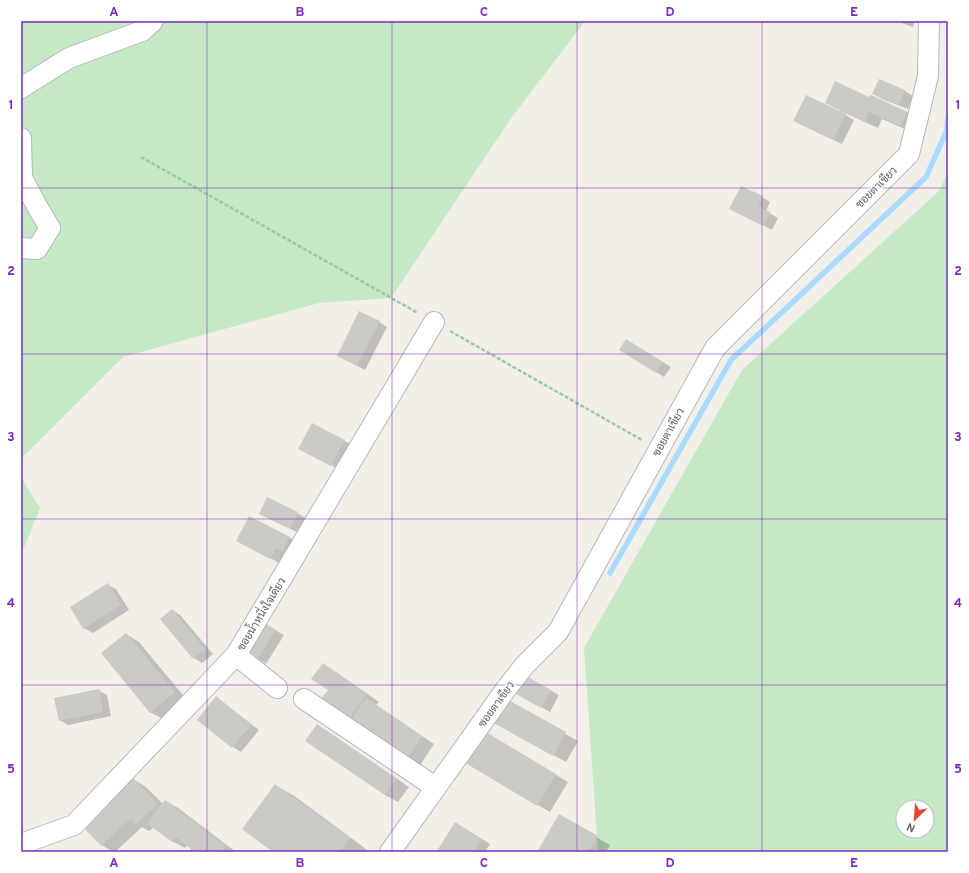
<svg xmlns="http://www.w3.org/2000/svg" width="969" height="873" font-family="Overpass,Sarabun,sans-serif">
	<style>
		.green { fill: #c5e8c5; fill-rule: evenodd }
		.shadow { fill: #0003 }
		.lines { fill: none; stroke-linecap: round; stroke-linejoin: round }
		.stream { stroke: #aadaff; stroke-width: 5.5 }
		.building { fill: #cccac5 }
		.minor-casing { stroke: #b5b8bc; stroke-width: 22 }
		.path { stroke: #9cc7a9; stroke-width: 2.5; stroke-dasharray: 4 2; stroke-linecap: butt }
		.minor { stroke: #fff; stroke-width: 20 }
		.grid { fill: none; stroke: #7b2cbf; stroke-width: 1; stroke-opacity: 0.55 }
		.labels { text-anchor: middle; stroke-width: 3; stroke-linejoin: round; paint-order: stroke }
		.street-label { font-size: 11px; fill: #5f6368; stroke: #fff }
		.neatline { fill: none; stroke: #7b2cbf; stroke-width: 1.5 }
		.grid-label { font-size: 13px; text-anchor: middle; font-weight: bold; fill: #7b2cbf }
	</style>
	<rect width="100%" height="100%" fill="#f1efe8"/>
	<path class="green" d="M21 21H585L512 117 391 298 319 303 123 357 21 459Z
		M948 171V852H598L584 648 742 370 939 191ZM903 807H927V831H903Z
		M21 477 40 508 24 548H21Z"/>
	<path class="shadow" d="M896 21H915L913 27Z
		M879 80 905 91 913 96 908 109 882 99 874 94Z
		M871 96 907 112 920 120 914 133 882 119 878 128 843 112 842 113 854 120 842 144 803 125 840 113 841 111 827 103 870 99Z
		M762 197 770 202 766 211 778 218 772 230 739 213Z
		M379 322 387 327 365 370 346 360Z
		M635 345 671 367 664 377 656 372Z
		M344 441 353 445 340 470 308 453Z
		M268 498 306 518 299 533 260 514Z
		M250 517 298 542 291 555 285 552 279 563 246 545Z
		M108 585 116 589 129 610 93 633 84 628Z
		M172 610 180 615 213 654 202 663 194 658Z
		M264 624 284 635 266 664 247 652Z
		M126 634 139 642 187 700 163 719 150 712Z
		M323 664 336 672 379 702 376 705 434 744 419 767 347 722 329 690Z
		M527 678 559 695 550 712 518 694Z
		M98 690 107 695 111 716 68 725 60 720Z
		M216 698 224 703 259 730 241 752 233 747 198 720Z
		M505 700 578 741 566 762 493 721Z
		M317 725 330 733 409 787 398 802 385 795 307 740Z
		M481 730 568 782 550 812 463 761Z
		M133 779 146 787 163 804 166 801 178 808 236 852H190L192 848 188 845 185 848 172 841 154 827 149 831 142 827 115 852H113L102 845 84 827Z
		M276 786 293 795 366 849 363 852H275Z
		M559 816 610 845 606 852H539Z
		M464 828 490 844 485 852H440Z"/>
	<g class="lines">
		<path class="stream" d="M610 573 731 360 926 177 947 130 948 117"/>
	</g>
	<path class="building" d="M879 79 905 90 899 105 872 94Z
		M835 81 869 97 871 95 907 112 901 126 869 112 865 122 825 103Z
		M806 95 846 114 833 140 793 121Z
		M741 186 763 196 758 206 770 212 763 226 729 209Z
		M359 311 380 321 357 366 337 356Z
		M626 339 663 362 656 373 619 350Z
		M312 423 345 440 331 466 298 449Z
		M267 497 298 512 290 529 259 514Z
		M249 516 290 537 282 551 276 548 270 559 236 541Z
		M108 583 121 605 83 629 70 607Z
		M172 609 205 649 193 659 160 619Z
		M264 623 276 630 257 660 246 653Z
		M126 633 175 692 150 713 101 653Z
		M323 663 366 694 346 723 318 703 328 690 311 679Z
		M526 676 551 690 541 708 516 694Z
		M99 689 103 712 59 721 54 698Z
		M216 696 251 725 232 748 197 720Z
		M366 698 422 736 406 761 349 723Z
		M505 698 566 732 553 756 492 722Z
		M317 724 396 779 385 795 305 741Z
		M481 729 556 774 537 806 462 761Z
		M133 778 158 804 136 824 130 819 101 846 83 827Z
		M275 784 350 838 340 852H273L242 829Z
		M165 800 226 846 221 852H189L191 849 176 837 172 842 147 823Z
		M559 814 598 836 589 852H537Z
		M455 822 482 839 473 852H438L437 851Z"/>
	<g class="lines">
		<defs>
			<path id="minor" d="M21 88 69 58 142 31 153 21
				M21 138 22 178 38 208 50 228 37 249 21 248
				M236 655 277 688
				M304 699 435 787
				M21 844 74 825 236 655 434 322
				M390 852 506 689 524 666 558 632 715 348 909 154 928 76 929 21"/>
		</defs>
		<use href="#minor" class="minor-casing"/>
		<path class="path" d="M141 157 418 313
			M450 331 642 440"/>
		<use href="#minor" class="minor"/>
	</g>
	<path class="grid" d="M207 21V852M392 21V852M577 21V852M762 21V852M21 188H948M21 354H948M21 519H948M21 685H948"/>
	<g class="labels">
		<g class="street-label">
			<text transform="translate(876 187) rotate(-45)" y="4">ซอยตาเขียว</text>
			<text transform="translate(668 432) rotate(-61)" y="4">ซอยตาเขียว</text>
			<text transform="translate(261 614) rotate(-59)" y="4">ซอยน้ำหนึ่งใจเดียว</text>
			<text transform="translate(496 704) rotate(-54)" y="4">ซอยตาเขียว</text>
		</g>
	</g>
	<rect width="969" height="873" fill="none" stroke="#ffffff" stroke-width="44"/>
	<g transform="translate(915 819) rotate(205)"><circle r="19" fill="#ffffff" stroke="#bfc1c3"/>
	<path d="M0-3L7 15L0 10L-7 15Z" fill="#ea4335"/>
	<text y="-6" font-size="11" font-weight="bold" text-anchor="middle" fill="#5f6368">N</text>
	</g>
	<rect x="22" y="22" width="925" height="829" class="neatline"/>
	<g class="grid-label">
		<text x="114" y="16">A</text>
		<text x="300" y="16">B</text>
		<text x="484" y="16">C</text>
		<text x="670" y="16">D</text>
		<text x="854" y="16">E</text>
		<text x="11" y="109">1</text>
		<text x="958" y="109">1</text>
		<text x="11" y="275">2</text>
		<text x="958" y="275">2</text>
		<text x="11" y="441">3</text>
		<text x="958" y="441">3</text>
		<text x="11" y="607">4</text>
		<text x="958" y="607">4</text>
		<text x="11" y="773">5</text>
		<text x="958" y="773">5</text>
		<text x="114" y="867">A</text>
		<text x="300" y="867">B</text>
		<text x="484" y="867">C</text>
		<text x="670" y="867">D</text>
		<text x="854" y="867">E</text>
	</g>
</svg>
